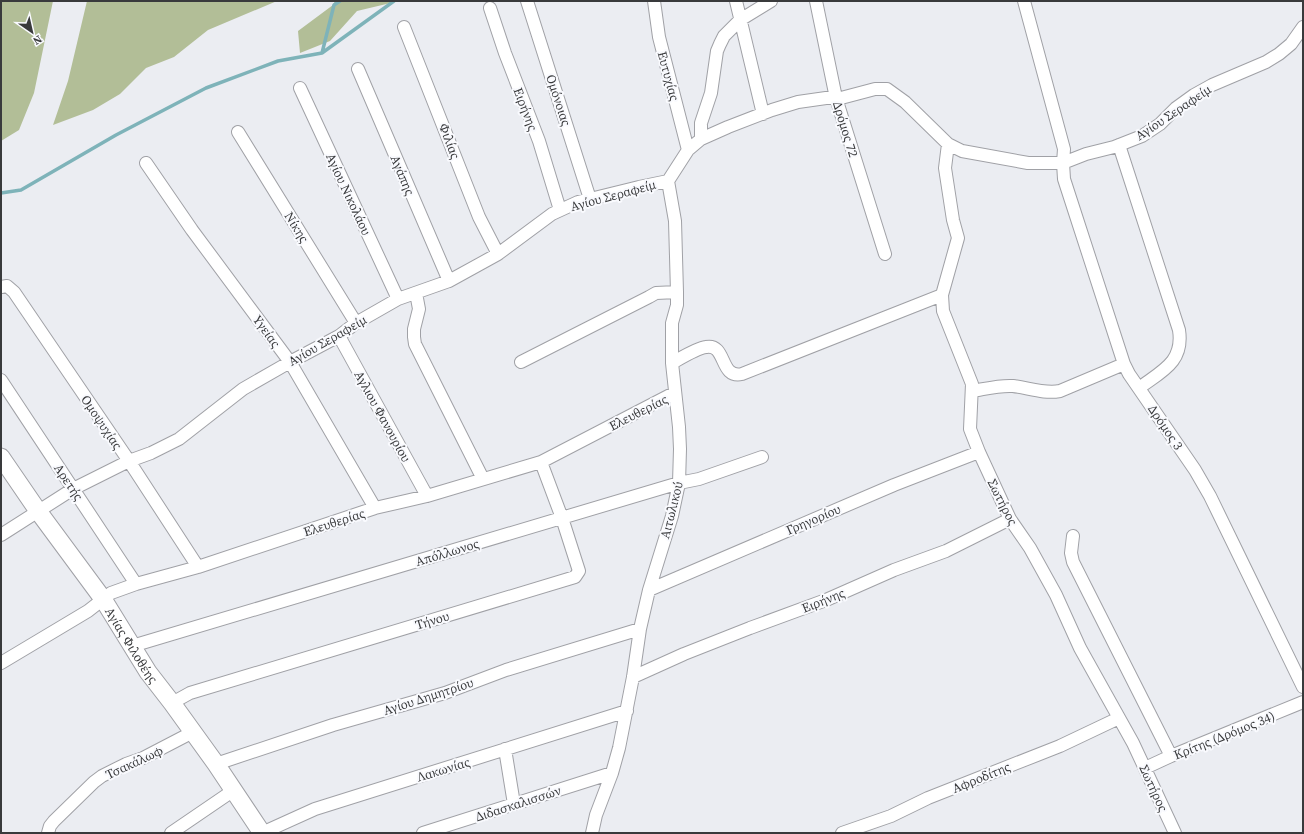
<svg xmlns="http://www.w3.org/2000/svg" width="1304" height="834" font-family="'Source Serif 4',serif">
	<style>
		.forest { fill: #b2be97 }
		.lines { fill: none; stroke-linecap: round; stroke-linejoin: round }
		.stream { stroke: #7eb3b9; stroke-width: 3.5 }
		.street-casing { stroke: #a0a1a6; stroke-width: 14 }
		.secondary-casing { stroke: #a0a1a6; stroke-width: 19 }
		.street { stroke: #fff; stroke-width: 12 }
		.secondary { stroke: #fff; stroke-width: 17 }
		.labels { text-anchor: middle; stroke-width: 4; stroke-linejoin: round; paint-order: stroke }
		.street-label { font-size: 13px; fill: #393a3c; stroke: #f9fafe }
	</style>
	<rect width="100%" height="100%" fill="#ebedf2"/>
	<path class="forest" d="M1 1H53L34 93 19 130 1 141Z
		M87 1H277L208 30 174 57 146 68 120 94 93 110 53 125 68 81Z
		M335 1H399L357 11 330 41 300 53 298 31 333 5Z"/>
	<g class="lines">
		<path class="stream" d="M322 53 334 5 340 1
			M1 193 21 190 116 135 206 88 278 61 322 53 394 1"/>
		<defs>
			<path id="street" d="M527 1 590 199
				M654 1 659 37 688 150
				M736 1 763 114
				M816 1 836 98 885 254
				M1024 1 1064 149 1063 163 1064 179 1124 364 1129 374 1195 470 1210 496 1303 687
				M490 8 505 53 539 141 560 210
				M404 27 479 217 498 254
				M358 69 449 281
				M300 88 398 299
				M238 132 356 323
				M701 139 728 127 772 110 798 102 826 98H841L875 89H887L905 102 948 144 962 151 1028 163H1063L1086 154 1114 147 1142 136 1160 124 1176 108 1194 95 1212 85 1266 62 1279 54 1291 44 1303 27
				M948 144 945 168 953 220 958 238 942 295 943 311 972 384 970 429 979 452 1010 519 1030 548 1056 595 1080 648 1133 743 1175 833
				M1119 145 1179 330C1184 362 1162 371 1139 388
				M146 163 192 230 290 362 375 508
				M668 181 688 150 701 139V123L711 93 717 51 720 44 724 36 740 20 771 1
				M1 287 7 286 14 292 129 461 198 567
				M416 293 419 309 414 329V337L415 344 483 479
				M339 336 427 496
				M521 362 649 297 656 293 677 292
				M672 363C681 358 697 348 706 347 727 343 719 379 742 374L942 295
				M1 380 136 584
				M972 391C985 389 999 385 1013 386 1029 388 1044 394 1060 391L1124 364
				M1 535 73 489 129 461 151 453 179 439 243 389 290 362 339 336 356 323 398 299 449 281 498 254 552 214 578 202 639 187 668 181
				M1073 536 1071 553 1073 562 1171 756
				M649 590 894 485 979 452
				M132 646 679 483 699 479 762 457
				M1 663 88 611 111 593 136 584 198 567 375 508 427 496 541 462 674 393
				M633 677 684 654 750 628 826 600 894 570 946 551 1010 519
				M172 703 190 693 575 577 579 571 562 518 541 462
				M505 749 514 804
				M216 764 333 725 445 693 506 670 640 629
				M1145 768 1171 756 1303 702
				M48 833 50 826 54 821 94 782 102 776 126 764 143 758 193 732
				M171 833 234 790
				M262 833 315 809 627 711
				M423 833 612 773
				M592 833 596 815 612 773 619 748 633 677 640 629 649 590 672 516 679 483 680 449 679 427 672 363V323L677 305V292L675 221 668 181
				M842 833 891 816 928 798 1060 746 1119 718"/>
			<g id="secondary">
				<path id="s1" d="M1 457 38 511 103 599 148 672 172 703 216 764 262 833"/>
			</g>
		</defs>
		<use href="#street" class="street-casing"/>
		<use href="#secondary" class="secondary-casing"/>
		<use href="#street" class="street"/>
		<use href="#secondary" class="secondary"/>
	</g>
	<g class="labels">
		<g class="street-label">
			<text transform="translate(669 76) rotate(75)" y="5">Ευτυχίας</text>
			<text transform="translate(559 100) rotate(72)" y="5">Ομόνοιας</text>
			<text transform="translate(526 109) rotate(69)" y="5">Ειρήνης</text>
			<text transform="translate(1173 112) rotate(-34)" y="5">Αγίου Σεραφείμ</text>
			<text transform="translate(846 129) rotate(73)" y="5">Δρόμος 72</text>
			<text transform="translate(450 141) rotate(69)" y="5">Φιλίας</text>
			<text transform="translate(403 175) rotate(67)" y="5">Αγάπης</text>
			<text transform="translate(349 194) rotate(65)" y="5">Αγίου Νικολάου</text>
			<text transform="translate(613 195) rotate(-15)" y="5">Αγίου Σεραφείμ</text>
			<text transform="translate(297 227) rotate(58)" y="5">Νίκης</text>
			<text transform="translate(267 331) rotate(54)" y="5">Υγείας</text>
			<text transform="translate(327 340) rotate(-30)" y="5">Αγίου Σεραφείμ</text>
			<text transform="translate(638 412) rotate(-27)" y="5">Ελευθερίας</text>
			<text transform="translate(383 416) rotate(61)" y="5">Αγλιου Φανουρίου</text>
			<text transform="translate(102 422) rotate(56)" y="5">Ομοψυχίας</text>
			<text transform="translate(1166 427) rotate(56)" y="5">Δρόμος 3</text>
			<text transform="translate(69 482) rotate(56)" y="5">Αρετής</text>
			<text transform="translate(1003 502) rotate(63)" y="5">Σωτήρος</text>
			<text transform="translate(671 510) rotate(-76)" y="5">Αιτωλικού</text>
			<text transform="translate(813 519) rotate(-23)" y="5">Γρηγορίου</text>
			<text transform="translate(334 522) rotate(-18)" y="5">Ελευθερίας</text>
			<text transform="translate(447 552) rotate(-17)" y="5">Απόλλωνος</text>
			<text transform="translate(823 600) rotate(-22)" y="5">Ειρήνης</text>
			<text transform="translate(432 620) rotate(-17)" y="5">Τήνου</text>
			<text dy="5" stroke="none"><textPath href="#s1" startOffset="229">Αγίας Φιλοθέης</textPath></text>
			<text transform="translate(428 696) rotate(-18)" y="5">Αγίου Δημητρίου</text>
			<text transform="translate(1224 735) rotate(-22)" y="5">Κρίτης (Δρόμος 34)</text>
			<text transform="translate(134 762) rotate(-25)" y="5">Τσακάλωφ</text>
			<text transform="translate(443 769) rotate(-17)" y="5">Λακωνίας</text>
			<text transform="translate(981 777) rotate(-22)" y="5">Αφροδίτης</text>
			<text transform="translate(1154 788) rotate(65)" y="5">Σωτήρος</text>
			<text transform="translate(518 803) rotate(-18)" y="5">Διδασκαλισσών</text>
		</g>
	</g>
	<rect width="1304" height="834" fill="none" stroke="#393a3c" stroke-width="4"/>
	<g transform="translate(32 32) rotate(146)" stroke="#f9fafe" stroke-width="3" paint-order="stroke">
	<path d="M0-3L7 15L0 10L-7 15Z" fill="#393a3c"/>
	<text y="-6" font-size="11" font-weight="bold" text-anchor="middle" fill="#393a3c">N</text>
	</g>
</svg>
